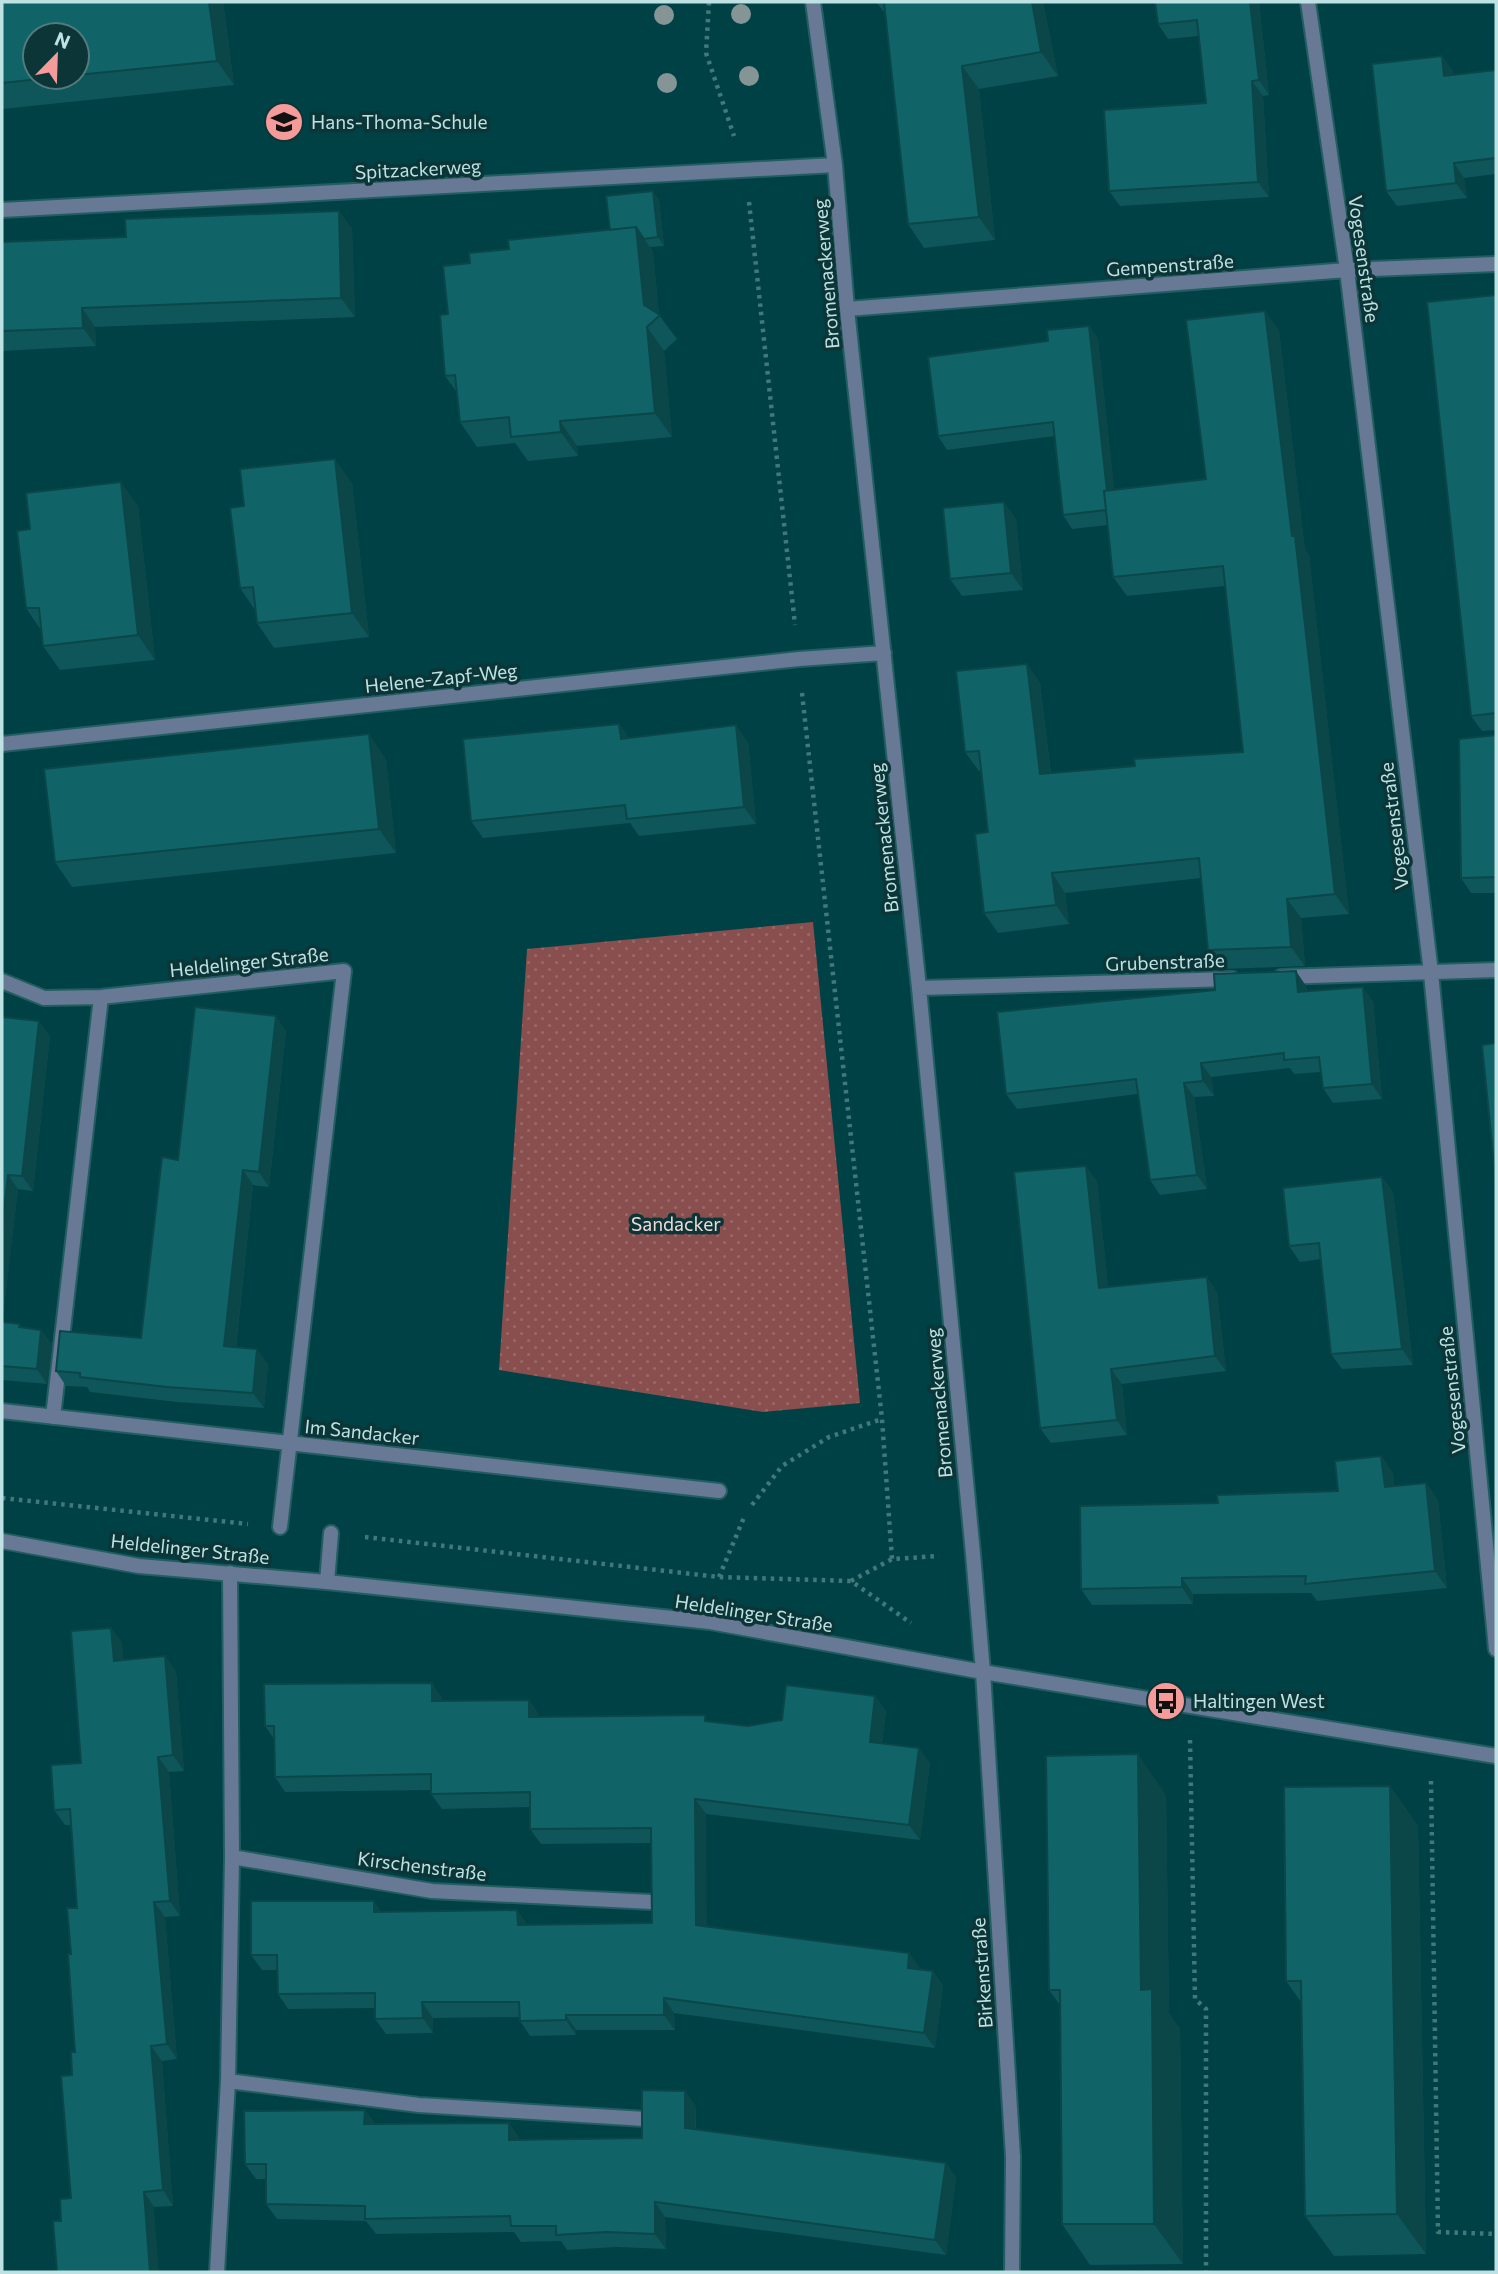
<svg xmlns="http://www.w3.org/2000/svg" width="1498" height="2274" font-family="Commissioner,sans-serif">
	<style>
		.park { fill: url(#park-dots) }
		.lines { fill: none; stroke-linecap: round; stroke-linejoin: round }
		.service-casing { stroke: #225e61; stroke-width: 18 }
		.minor-casing { stroke: #225e61; stroke-width: 18 }
		.tertiary-casing { stroke: #225e61; stroke-width: 18 }
		.path { stroke: #41787b; stroke-width: 4.5; stroke-dasharray: 3.5 5; stroke-linecap: butt }
		.service { stroke: #687996; stroke-width: 14 }
		.minor { stroke: #687996; stroke-width: 14 }
		.tertiary { stroke: #687996; stroke-width: 14 }
		.tree { fill: #859596 }
		.wall { fill: #0e5659; fill-rule: evenodd }
		.shaded-wall { fill: #0b4649 }
		.building { fill: #106468; stroke: #0b4649; stroke-width: 2 }
		.labels { text-anchor: middle; stroke-width: 7; stroke-linejoin: round; paint-order: stroke }
		.poi-label { font-size: 19px; fill: #bee1e3; stroke: #0c3537; text-anchor: start }
		.street-label { font-size: 19px; fill: #bee1e3; stroke: #0c3537 }
		.park-label { font-size: 19px; fill: #f2d9d8; stroke: #0c3537 }
	</style>
	<defs>
		<pattern id="park-dots" width="8" height="8" patternUnits="userSpaceOnUse" patternTransform="scale(1.75)"><rect width="8" height="8" fill="#894e4e"/><path d="M2 2h.1M6 6h.1" fill="none" stroke="#986767" stroke-width="1.8" stroke-linecap="round"/></pattern>
	</defs>
	<rect width="100%" height="100%" fill="#004145"/>
	<path class="park" d="M813 922 860 1403 763 1412 499 1370 527 949Z"/>
	<g class="lines">
		<defs>
			<path id="service" d="M327 1582 331 1533"/>
			<path id="minor" d="M813 2 835 165 847 309 919 988 973 1554 983 1672 1013 2157 1012 2272
				M1308 2 1347 270 1431 973 1496 1649
				M2 210 835 165
				M847 309 1347 270 1496 264
				M2 744 799 659 884 653
				M1281 977 1496 970
				M2 981 44 998 101 997 344 971 280 1527
				M919 988 1232 979
				M2 1411 719 1491
				M53 1417 101 997
				M232 1857 432 1891 652 1902
				M228 2081 419 2105 645 2119
				M217 2272 228 2081 232 1857 230 1573"/>
			<path id="tertiary" d="M2 1541 139 1566 327 1582 710 1622 983 1672 1496 1756"/>
		</defs>
		<use href="#service" class="service-casing"/>
		<use href="#minor" class="minor-casing"/>
		<use href="#tertiary" class="tertiary-casing"/>
		<path class="path" d="M709 2 706 53 734 136
			M749 202 795 625
			M802 693 882 1419 892 1559
			M2 1498 248 1524
			M752 1505 782 1466 829 1437 882 1419
			M365 1537 719 1577 851 1581 911 1623
			M719 1577 745 1515
			M851 1581 892 1559 939 1556
			M1190 1740 1195 1999 1206 2009V2272
			M1431 1781 1438 2232 1496 2234"/>
		<use href="#service" class="service"/>
		<use href="#minor" class="minor"/>
		<use href="#tertiary" class="tertiary"/>
	</g>
	<g class="tree">
		<circle cx="741" cy="14" r="10"/>
		<circle cx="664" cy="15" r="10"/>
		<circle cx="749" cy="76" r="10"/>
		<circle cx="667" cy="83" r="10"/>
	</g>
	<path class="wall" d="M2 2H223L234 85 2 109ZM77 35V77H35Z
		M876 2H1043L1058 76 979 89 995 240 924 248 908 224 885 12H884Z
		M1259 2 1269 95 1263 96 1269 197 1120 206 1109 191 1206 103 1199 36 1168 39 1158 24Z
		M1442 56 1452 70 1453 75 1496 70V174L1464 178 1467 198 1397 206 1386 191Z
		M659 200 664 246 650 247 653 252 659 315 677 339 664 351 672 437 577 446 578 456 528 461 515 443 477 447 460 422 456 391 445 376 448 314 470 263 610 230Z
		M339 211 352 229 355 317 95 327 96 346 2 351V242L126 237Z
		M1496 295V730L1482 731 1471 716Z
		M1089 326 1098 339 1114 490 1206 479 1279 330 1305 550 1309 555 1349 914 1301 918 1305 966 1222 969 1208 950 1201 878 1065 893 1069 924 998 933 984 913 988 832 981 771H979L965 752 1027 664 1040 683 1051 773 1135 766 1243 752 1225 586 1127 596 1113 577 1108 525 1072 529 1063 515 1055 436 947 450 938 436 1048 341Z
		M352 483 369 637 274 648 257 623 255 610 240 588 244 506Z
		M1004 502 1016 519 1023 590 962 596 950 579Z
		M138 506 155 660 60 670 43 646 41 630 26 608 30 529Z
		M619 724 629 738 748 742 756 824 639 836 630 823 483 838 471 821Z
		M1496 735V893H1471L1461 878Z
		M386 759 396 853 72 887 55 862Z
		M1306 986 1307 992 1373 1001 1382 1099 1333 1103 1323 1088 1321 1072 1294 1074 1290 1068 1211 1077 1214 1096 1194 1097 1207 1189 1160 1195 1150 1180 1138 1094 1017 1109 1006 1094Z
		M2 1017 50 1036 33 1191 18 1189 2 1322 20 1324 22 1328 41 1330 52 1344 47 1384 2 1380Z
		M286 1031 269 1187 253 1185 236 1347 268 1364 264 1408 177 1402 90 1392 87 1387 66 1386 56 1371 141 1338 178 1160Z
		M1382 1177 1393 1192 1413 1365 1342 1369 1331 1354 1321 1259 1300 1262 1289 1246Z
		M1097 1181 1108 1287 1207 1277 1217 1293 1226 1371 1122 1384 1127 1435 1051 1443 1040 1428Z
		M1381 1456 1393 1473 1394 1486 1426 1483 1438 1500 1447 1588 1317 1601 1311 1593 1193 1594V1604L1092 1605 1081 1589 1218 1503 1338 1491Z
		M111 1628 122 1643 123 1660 165 1656 176 1672 184 1771 169 1772 180 1916 165 1917 177 2059 162 2061 173 2206 154 2207 61 2221 71 2198 72 2075 75 2052 71 1954 77 1908 71 1825H65L54 1810 81 1763Z
		M875 1696 886 1711 882 1743 930 1763 920 1840 706 1814V1927L933 1971 943 1986 935 2048 674 2013 675 2030H576V2035L530 2036 520 2021 519 2017 433 2018V2033L386 2034 375 2019V2008L288 2009 278 1994 277 1970H262L251 1955 381 1912 528 1925 652 1923 651 1843 541 1844 530 1829V1807L442 1809 431 1794V1790L285 1792 275 1777 274 1739 265 1726 442 1698V1701L529 1700 539 1715V1717L709 1721 748 1726 782 1720Z
		M1390 1786 1418 1826 1426 2254 1334 2256 1305 2216 1301 2002 1286 1981Z
		M1166 1795 1169 2013 1180 2029 1183 2264 1090 2265 1062 2224 1060 2005 1049 1990Z
		M696 2106V2129L946 2163 956 2178 946 2255 665 2217 666 2249 616 2247 567 2250 561 2241 521 2242 514 2232 376 2234 366 2221 277 2219 266 2204V2179H256L245 2164 365 2110 375 2124 509 2123 519 2138 520 2140 642 2138Z"/>
	<path class="shaded-wall" d="M209 2H223L234 85 217 61Z
		M1032 2H1043L1058 76 1041 52Z
		M1250 2H1259L1269 95 1259 80Z
		M1442 56 1452 70 1455 91 1444 76Z
		M962 66 979 89 995 240 979 217Z
		M1252 81 1263 96 1269 197 1258 182Z
		M1454 163 1464 178 1467 198 1456 183Z
		M653 191 659 200 664 246 658 237Z
		M339 211 352 229 355 317 341 298Z
		M636 227 653 252 659 315 644 305Z
		M82 308 95 327 96 346 83 328Z
		M1265 311 1279 330 1305 550 1309 555 1349 914 1335 894Z
		M1089 326 1098 339 1118 523 1109 510Z
		M647 327 664 351 672 437 655 413Z
		M560 421 577 446 578 456 561 432Z
		M335 459 352 483 369 637 352 613Z
		M121 482 138 506 155 660 138 635Z
		M1004 502 1016 519 1023 590 1011 573Z
		M1027 664 1040 683 1053 794 1040 774Z
		M619 724 631 741 621 739Z
		M736 725 748 742 756 824 744 807Z
		M369 734 386 759 396 853 379 829Z
		M1052 873 1065 893 1069 924 1056 905Z
		M1287 899 1301 918 1305 966 1291 947Z
		M1296 971 1306 986 1308 1007 1298 992Z
		M1363 987 1373 1001 1382 1099 1372 1084Z
		M276 1016 286 1031 269 1187 259 1172Z
		M39 1021 50 1036 33 1191 22 1176Z
		M1201 1063 1211 1077 1214 1096 1203 1081Z
		M1184 1083 1194 1097 1207 1189 1197 1175Z
		M1086 1166 1097 1181 1110 1303 1099 1288Z
		M243 1170 253 1185 234 1361 224 1346Z
		M8 1175 18 1189 2 1326V1226Z
		M1382 1177 1393 1192 1413 1365 1402 1349Z
		M1207 1277 1217 1293 1226 1371 1215 1356Z
		M41 1330 52 1344 47 1384 37 1369Z
		M257 1349 268 1364 264 1408 253 1393Z
		M1111 1369 1122 1384 1127 1435 1117 1420Z
		M1381 1456 1393 1473 1396 1503 1385 1487Z
		M1426 1483 1438 1500 1447 1588 1435 1571Z
		M1182 1578 1193 1594V1604L1182 1587Z
		M111 1628 122 1643 125 1676 114 1661Z
		M165 1656 176 1672 184 1771 173 1755Z
		M432 1683 442 1698 443 1716 432 1701Z
		M875 1696 886 1711 880 1757 870 1742Z
		M529 1700 539 1715 540 1733 529 1717Z
		M919 1748 930 1763 920 1840 909 1825Z
		M1138 1754 1166 1795 1169 2013 1180 2029 1183 2264 1154 2224 1141 1990Z
		M158 1757 169 1772 180 1916 170 1901Z
		M1390 1786 1418 1826 1426 2254 1397 2214Z
		M695 1799 706 1814 707 1940 696 1925Z
		M374 1901 384 1916 374 1912Z
		M154 1902 165 1917 177 2059 167 2044Z
		M517 1910 528 1925H518Z
		M909 1953 920 1968 918 1983 908 1968Z
		M933 1971 943 1986 935 2048 924 2033Z
		M664 1998 674 2013 675 2030 664 2015Z
		M422 2002 433 2018V2033L423 2018Z
		M566 2015 576 2030V2035L566 2020Z
		M151 2046 162 2061 173 2206 163 2190Z
		M685 2091 696 2106 695 2143 685 2128Z
		M365 2110 375 2125 364 2124Z
		M509 2123 519 2138 520 2155 509 2140Z
		M946 2163 956 2178 946 2255 935 2240Z
		M144 2192 154 2207 159 2272H150Z
		M655 2202 665 2217 666 2249 655 2234Z"/>
	<path class="building" d="M2 2H209L217 61 77 75V35H35V77H59L2 83Z
		M884 2H1032L1041 52 962 66 979 217 908 224Z
		M1155 2H1250L1259 80 1252 81 1258 182 1109 191 1104 110 1206 103 1197 20 1158 24Z
		M1442 56 1444 76 1496 70V158L1454 163 1456 183 1386 191 1372 64Z
		M653 191 658 237 644 239 636 227 610 230 606 196Z
		M339 211 341 298 82 308 83 328 2 331V242L126 237 125 219Z
		M636 227 644 305 660 315 647 327 655 413 560 421 561 432 511 437 509 417 460 422 455 375 445 376 440 315 448 314 443 266 470 263 469 253 509 249 508 240Z
		M1496 295V713L1471 716 1427 302Z
		M1265 311 1292 536H1295L1335 894 1287 899 1291 947 1208 950 1199 858 1052 873 1056 905 984 913 975 834 988 832 979 751 965 752 956 671 1027 664 1040 774 1135 766 1134 759 1243 752 1223 566 1113 577 1104 491 1206 479 1186 320Z
		M1089 326 1107 491H1104L1106 510 1063 515 1053 422 938 436 928 357 1048 341 1047 330Z
		M335 459 352 613 257 623 253 587 240 588 230 508 244 506 240 469Z
		M121 482 138 635 43 646 39 608H26L17 531 30 529 26 493Z
		M1004 502 1011 573 950 579 943 508Z
		M619 724 621 739 736 725 744 807 627 819 625 805 471 821 463 739Z
		M369 734 379 829 55 862 44 769Z
		M1496 735V877L1461 878 1459 739Z
		M1296 971 1298 992 1363 987 1372 1084 1323 1088 1319 1057 1284 1060V1053L1201 1063 1203 1081 1184 1083 1197 1175 1150 1180 1136 1079 1006 1094 997 1012 1215 990 1214 974Z
		M195 1007 276 1016 259 1172 243 1170 224 1346 257 1349 253 1393 167 1387 80 1377V1373L56 1371 60 1331 141 1338 162 1157 178 1160Z
		M2 1017 39 1021 22 1176 8 1175 2 1226Z
		M1496 1043V1184L1482 1045Z
		M1086 1166 1099 1288 1207 1277 1215 1356 1111 1369 1117 1420 1040 1428 1014 1172Z
		M1382 1177 1402 1349 1331 1354 1319 1243 1289 1246 1283 1188Z
		M2 1322 20 1324 19 1327 41 1330 37 1369 2 1366Z
		M1381 1456 1385 1487 1426 1483 1435 1571 1305 1584 1306 1576 1182 1578V1587L1081 1589 1080 1506 1218 1503 1217 1495 1338 1491 1335 1461Z
		M111 1628 114 1661 165 1656 173 1755 158 1757 170 1901 154 1902 167 2044 151 2046 163 2190 144 2192 150 2272H57L53 2221H61L60 2199 71 2198 61 2076 72 2075 71 2052H75L68 1954H71L67 1908H77L70 1809 54 1810 51 1765 81 1763 71 1631Z
		M432 1683V1701L529 1700V1717L705 1715V1721L748 1726 782 1720 786 1685 875 1696 870 1742 919 1748 909 1825 695 1799 696 1925 909 1953 908 1968 933 1971 924 2033 664 1998V2015H566V2020L520 2021 519 2002H422L423 2018 375 2019V1993L278 1994 277 1955H251V1901H374V1912L517 1910 518 1925 652 1923 651 1828 530 1829V1792L431 1794V1774L275 1777 274 1726H265L264 1684Z
		M1138 1754 1141 1990 1152 1989 1154 2224H1062L1060 1990H1049L1046 1756Z
		M1390 1786 1397 2214 1305 2216 1301 1981H1286L1284 1787Z
		M642 2090 685 2091V2128L946 2163 935 2240 655 2202V2234L606 2232 556 2235V2226H511L510 2216 365 2219V2206L266 2204V2164H245L244 2111 365 2110 364 2124 509 2123V2140L642 2138Z"/>
	<defs>
		<symbol id="school-disc" viewBox="-11 -11 22 22"><circle r="9.5" fill="#f59b9a" stroke="#0c3537"/><path d="M0-5L7-2L0 1L-7-2ZM-4 1L0 2.5L4 1V4Q0 6-4 4Z" fill="#111"/></symbol>
		<symbol id="bus-disc" viewBox="-11 -11 22 22"><circle r="9.5" fill="#f59b9a" stroke="#0c3537"/><path d="M-5-6H5V4H4V6H2V4H-2V6H-4V4H-5ZM-3.5-4V0h7V-4ZM-3.5 1.2v1.5H-2V1.2ZM2 1.2v1.5H3.5V1.2Z" fill="#111"/></symbol>
	</defs>
	<g fill-rule="evenodd">
		<use href="#school-disc" x="262" y="100" width="44" height="44"/>
		<use href="#bus-disc" x="1144" y="1679" width="44" height="44"/>
	</g>
	<g class="labels">
		<g class="poi-label">
			<text x="311" y="129">Hans-Thoma-Schule</text>
			<text x="1193" y="1708">Haltingen West</text>
		</g>
		<g class="street-label">
			<text transform="translate(418 169) rotate(-3)" y="7">Spitzackerweg</text>
			<text transform="translate(1364 259) rotate(82)" y="7">Vogesenstraße</text>
			<text transform="translate(1170 265) rotate(-4)" y="7">Gempenstraße</text>
			<text transform="translate(826 274) rotate(-95)" y="7">Bromenackerweg</text>
			<text transform="translate(441 678) rotate(-6)" y="7">Helene-Zapf-Weg</text>
			<text transform="translate(1394 826) rotate(-97)" y="7">Vogesenstraße</text>
			<text transform="translate(884 838) rotate(-96)" y="7">Bromenackerweg</text>
			<text transform="translate(249 962) rotate(-6)" y="7">Heldelinger Straße</text>
			<text transform="translate(1165 962) rotate(-2)" y="7">Grubenstraße</text>
			<text transform="translate(1452 1390) rotate(-96)" y="7">Vogesenstraße</text>
			<text transform="translate(939 1403) rotate(-95)" y="7">Bromenackerweg</text>
			<text transform="translate(362 1432) rotate(6)" y="7">Im Sandacker</text>
			<text transform="translate(190 1549) rotate(6)" y="7">Heldelinger Straße</text>
			<text transform="translate(754 1613) rotate(9)" y="7">Heldelinger Straße</text>
			<text transform="translate(422 1866) rotate(7)" y="7">Kirschenstraße</text>
			<text transform="translate(982 1973) rotate(-94)" y="7">Birkenstraße</text>
		</g>
		<g class="park-label">
			<text x="676" y="1231">Sandacker</text>
		</g>
	</g>
	<rect width="1498" height="2274" fill="none" stroke="#bee1e3" stroke-width="7"/>
	<g transform="translate(56 56) rotate(23)"><circle r="33" fill="#0c3537" stroke="#537a7c" stroke-width="2"/>
	<path d="M0-5L12 26L0 18L-12 26Z" fill="#f59b9a"/>
	<text y="-10" font-size="19" font-weight="bold" text-anchor="middle" fill="#bee1e3">N</text>
	</g>
</svg>
